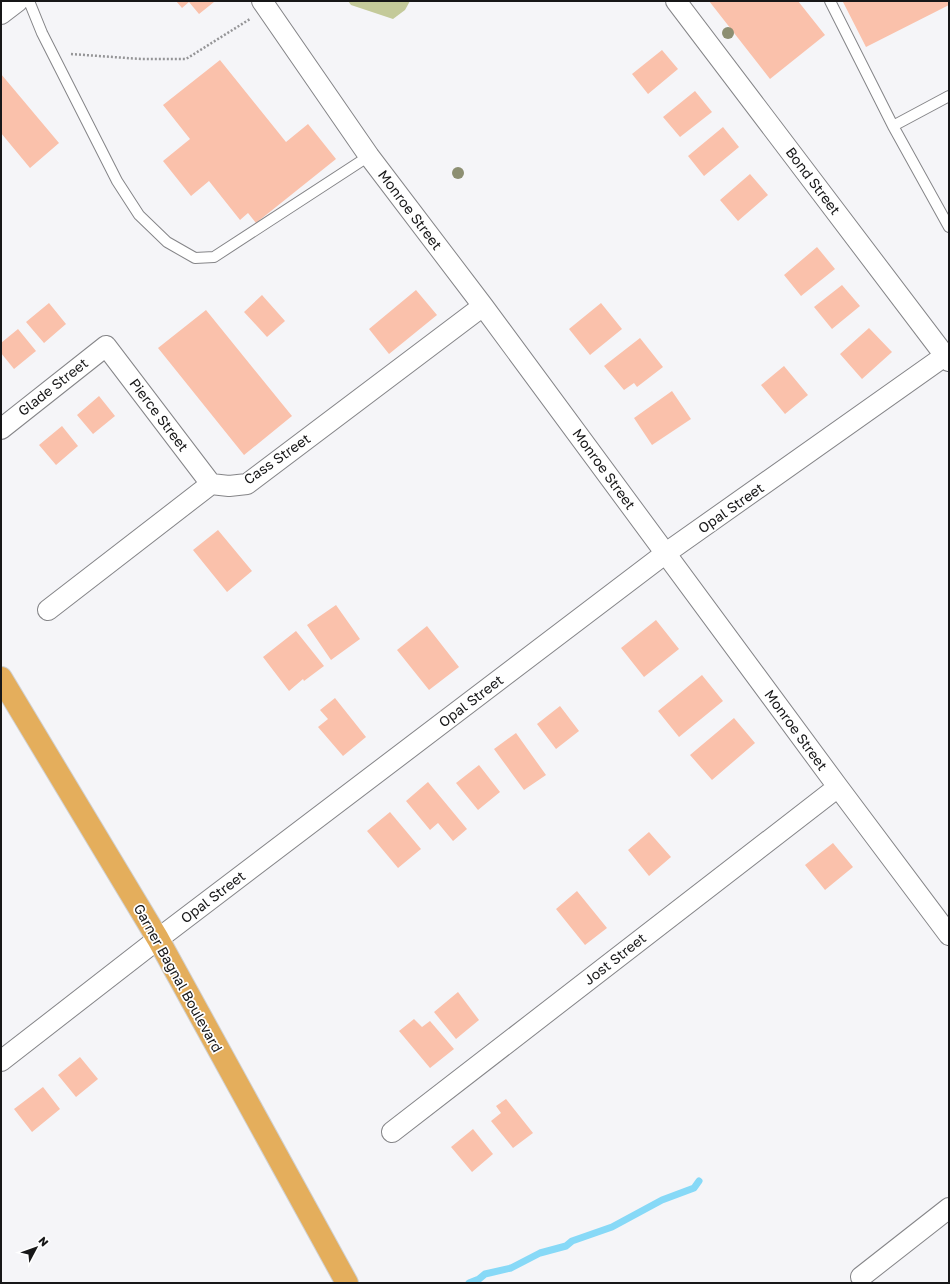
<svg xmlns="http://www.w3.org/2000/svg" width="950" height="1284" font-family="'Golos Text',sans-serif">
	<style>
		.green { fill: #c4ca9a }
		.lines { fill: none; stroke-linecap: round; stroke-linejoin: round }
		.stream { stroke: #87d9f7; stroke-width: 7 }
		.building { fill: #fac1ab }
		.service-casing { stroke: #858588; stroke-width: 12 }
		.minor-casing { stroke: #858588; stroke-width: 22 }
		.trunk-casing { stroke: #d1d1d1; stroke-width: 24 }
		.path { stroke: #959597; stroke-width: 2.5; stroke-dasharray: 2 2; stroke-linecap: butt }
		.service { stroke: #fff; stroke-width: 10 }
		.minor { stroke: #fff; stroke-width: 20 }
		.trunk { stroke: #e4ae5c; stroke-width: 22 }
		.tree { fill: #8d8f72 }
		.labels { text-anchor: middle; stroke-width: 3.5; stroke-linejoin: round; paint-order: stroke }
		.street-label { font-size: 14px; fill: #171718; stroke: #fff }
	</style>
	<rect width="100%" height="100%" fill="#f5f5f8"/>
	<path class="green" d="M348 1H410L405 10 393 19 351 5Z"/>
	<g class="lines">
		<path class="stream" d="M469 1283 479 1279 485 1274 511 1268 540 1253 566 1246 572 1241 612 1227 662 1200 694 1188 699 1181"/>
	</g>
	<path class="building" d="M176 1H213L214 2 199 14 189 2 182 8Z
		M709 1H798L825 35 770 79Z
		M846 1H949V5L866 47 843 2Z
		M662 50 678 69 648 94 632 74Z
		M220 60 286 142 308 124 336 159 256 223 248 213 240 220 209 181 191 196 163 161 190 139 163 105Z
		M1 74 59 143 30 168 1 133Z
		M695 91 712 112 680 137 663 117Z
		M723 127 739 147 704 176 688 156Z
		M750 174 768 195 738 221 720 200Z
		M817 247 835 269 801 296 784 275Z
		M842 285 860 306 832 329 814 307Z
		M416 290 437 315 389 354 369 329Z
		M262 295 285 321 267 337 244 312Z
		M49 303 66 324 44 343 26 322Z
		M601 303 622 329 590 355 569 329Z
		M206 310 292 416 244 455 158 348Z
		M869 328 892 352 862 379 840 354Z
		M18 329 36 351 14 369 1 353V343Z
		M640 338 663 367 637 387 634 383 624 390 604 366Z
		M784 366 808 395 785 414 761 385Z
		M672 391 691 419 652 445 634 418Z
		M99 396 115 416 93 434 77 415Z
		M62 426 78 446 56 465 39 445Z
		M218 530 252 571 227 592 193 550Z
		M336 605 360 639 331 660 307 625Z
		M656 620 679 649 644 677 621 648Z
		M427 626 459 667 429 690 397 650Z
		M296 631 324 666 304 681 303 679 289 691 263 657Z
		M702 675 723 701 679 737 658 711Z
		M335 698 366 737 343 756 318 727 328 719 320 710Z
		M560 706 579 731 556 749 537 724Z
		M734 718 755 743 712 780 690 755Z
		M516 733 546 775 524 790 494 749Z
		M479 765 500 792 478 810 456 783Z
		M428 782 467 829 453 841 438 823 430 830 406 801Z
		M390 812 421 849 398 868 367 831Z
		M649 832 671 857 649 876 628 850Z
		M833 843 853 867 825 890 805 865Z
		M577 891 607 928 585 945 556 909Z
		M458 992 479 1020 456 1039 434 1012Z
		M414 1019 422 1027 430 1021 454 1049 430 1068 399 1031Z
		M80 1057 98 1079 76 1097 58 1075Z
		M43 1087 60 1109 32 1132 14 1109Z
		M506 1099 533 1133 513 1148 491 1121 501 1113 496 1106Z
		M473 1129 493 1154 472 1172 451 1147Z"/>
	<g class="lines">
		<defs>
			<path id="service" d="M29 1 42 33 117 181 139 215 167 242 195 258 214 257 369 156
				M830 1 893 126 949 96
				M893 126 949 227"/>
			<path id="minor" d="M262 1 369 156 483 306 838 787 949 935
				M676 1 949 361
				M1 14 18 1
				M1 429 106 346 211 484
				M48 610 211 484 229 486 247 484 483 306
				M1 1061 158 939 666 553 949 353
				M392 1132 838 787
				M861 1277 949 1208"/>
			<path id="trunk" d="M1 678 158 939 347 1283"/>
		</defs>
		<use href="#service" class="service-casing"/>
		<use href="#minor" class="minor-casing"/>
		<use href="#trunk" class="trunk-casing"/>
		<path class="path" d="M71 54 141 59H186L250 19"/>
		<use href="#service" class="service"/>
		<use href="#minor" class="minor"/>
		<use href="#trunk" class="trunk"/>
	</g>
	<g class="tree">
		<circle cx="728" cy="33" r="6"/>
		<circle cx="458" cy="173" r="6"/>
	</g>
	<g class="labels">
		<g class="street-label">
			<text transform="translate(813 181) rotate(53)" y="5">Bond Street</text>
			<text transform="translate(410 210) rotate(53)" y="5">Monroe Street</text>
			<text transform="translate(53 387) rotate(-38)" y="5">Glade Street</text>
			<text transform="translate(159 415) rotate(53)" y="5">Pierce Street</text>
			<text transform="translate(277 459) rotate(-35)" y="5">Cass Street</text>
			<text transform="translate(604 469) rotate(54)" y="5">Monroe Street</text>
			<text transform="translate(731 508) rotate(-35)" y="5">Opal Street</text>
			<text transform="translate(471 701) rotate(-37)" y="5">Opal Street</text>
			<text transform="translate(796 730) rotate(54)" y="5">Monroe Street</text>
			<text transform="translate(213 897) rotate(-37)" y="5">Opal Street</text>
			<text transform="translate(615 959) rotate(-38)" y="5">Jost Street</text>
			<text transform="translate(178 978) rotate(61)" y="5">Garner Bagnal Boulevard</text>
		</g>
	</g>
	<rect width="950" height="1284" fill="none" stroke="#171718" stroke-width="4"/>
	<g transform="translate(36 1248) rotate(49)" stroke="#ffffff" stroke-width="3" paint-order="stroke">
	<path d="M0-3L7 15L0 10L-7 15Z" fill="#171718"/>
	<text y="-6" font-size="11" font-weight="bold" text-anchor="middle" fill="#171718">N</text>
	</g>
</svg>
